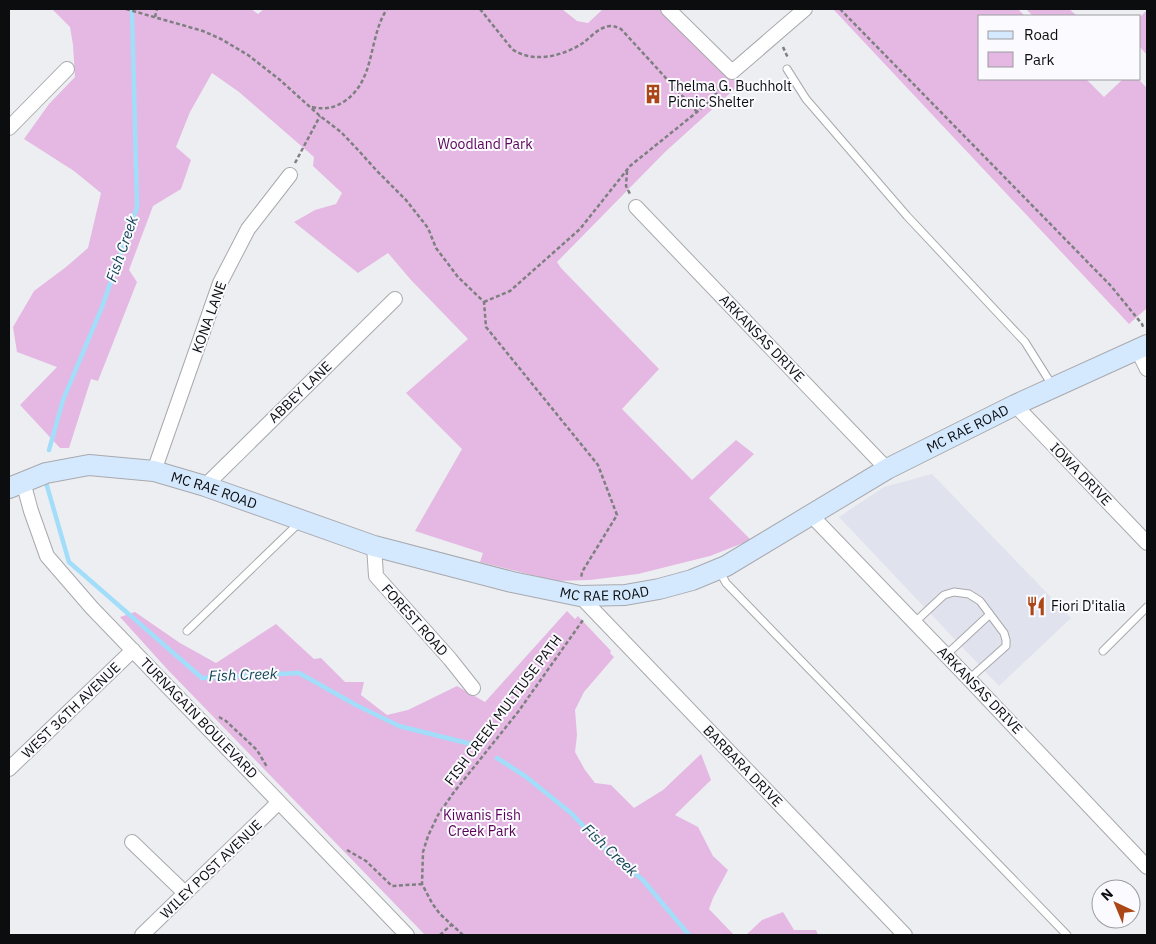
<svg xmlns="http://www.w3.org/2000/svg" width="1156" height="944" font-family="'IBM Plex Sans',sans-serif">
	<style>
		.built { fill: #e0e2ed }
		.green { fill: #e4b8e2 }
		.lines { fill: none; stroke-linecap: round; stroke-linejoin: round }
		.stream { stroke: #a2def9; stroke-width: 4.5 }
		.lane-casing { stroke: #a8a9ad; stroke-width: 9 }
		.street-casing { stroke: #a8a9ad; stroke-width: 16 }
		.secondary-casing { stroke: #a8a9ad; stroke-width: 22 }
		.path { stroke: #7e7f81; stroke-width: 2.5; stroke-dasharray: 4 2.5; stroke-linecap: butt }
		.lane { stroke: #fff; stroke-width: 7 }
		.street { stroke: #fff; stroke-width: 14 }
		.secondary { stroke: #d4e8fe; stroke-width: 20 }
		.labels { text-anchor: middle; stroke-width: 4; stroke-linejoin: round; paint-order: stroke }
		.poi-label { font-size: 14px; fill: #0c0d0e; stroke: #fbfbff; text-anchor: start }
		.park-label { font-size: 14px; fill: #5a035b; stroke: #fbfbff }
		.street-label { font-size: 14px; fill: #0c0d0e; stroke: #fbfbff }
		.water-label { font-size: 15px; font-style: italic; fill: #0d3f51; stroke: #fbfbff }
	</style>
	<rect width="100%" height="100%" fill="#edeef2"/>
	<path class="built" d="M932 474 1071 618 999 686 839 517 884 487Z"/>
	<path class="green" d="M52 9H251L258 14 264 9H562L577 21 588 23 603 9H661L739 85 665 152 557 262 561 268 659 369 622 409 692 480 736 440 754 454 709 498 751 540 710 556 638 574 590 580 556 581 480 562 483 553 415 531 462 449 406 393 468 339 411 280 388 253 358 273 294 222 315 210 336 204 342 193 313 166 314 157 239 92 212 73 190 112 176 147 191 160 181 189 153 206 129 270 137 282 98 381 91 379 69 448H60L20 405 57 367 17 352 13 327 34 291 66 267 88 248 101 193 74 171 24 139 49 104 75 77 73 45 70 27Z
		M833 9H1018L1025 16H980V79H1086L1104 97 1123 79H1138L1147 88V308L1129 324Z
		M1026 9H1069L1077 16H1033Z
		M1147 10V55L1140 47V17Z
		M567 611 575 619 578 616 611 651 610 653 614 657 584 692 575 710 577 735 575 752 585 770 595 783 611 785 634 808 663 790 701 754 711 780 675 815 698 827 713 856 728 870 713 898 709 909 734 935H425L167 669 120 617 135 612 180 643 216 663 276 624 314 659 321 658 345 682H364L361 695 387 715 408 710 457 686 485 702Z
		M783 912 794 930H816L818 935H746L762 920Z"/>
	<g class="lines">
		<path class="stream" d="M49 450 63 400 102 307 137 207 132 9
			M45 479 69 562 202 678 299 673 356 705 399 726 475 745 479 747
			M497 758 525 776 571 813 615 859 642 879 689 935"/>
		<defs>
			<path id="lane" d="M787 69 806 99 907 216 1025 342 1052 385
				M719 570 726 583 1067 935
				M915 622 944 595 954 592 969 594 980 601 1004 633 1006 640V646L969 679
				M187 631 300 522
				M1103 651 1147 607
				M946 655 989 615"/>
			<path id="street" d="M668 9 732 72 805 9
				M9 128 67 69
				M636 207 887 469
				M1137 349 1147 369
				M1015 405 1147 543
				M154 471 220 283 248 229 290 175
				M21 482 25 489 31 511 47 556 92 608 407 935
				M205 486 395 299
				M810 514 969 679 1147 867
				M374 546 376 576 450 659 473 688
				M580 596 905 935
				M9 769 133 650
				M132 842 185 893
				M142 935 279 802"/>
			<g id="secondary">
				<path id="s1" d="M9 488 46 473 89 465 154 471 205 486 374 546 512 582 580 596 625 595 659 589 692 580 726 566 887 469 1015 405 1147 345"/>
			</g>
		</defs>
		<use href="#lane" class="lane-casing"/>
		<use href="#street" class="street-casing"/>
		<use href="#secondary" class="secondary-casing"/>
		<path class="path" d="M126 9 203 31 221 39 248 55 280 80 320 116 341 132 359 151 377 171 406 200 428 228 436 248 458 277 484 302 486 327 598 465 617 515 582 572 581 579
			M480 9 512 49C533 64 563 56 583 43 591 37 599 27 610 26 614 26 617 27 621 29L697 112
			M840 9 1111 286 1142 324 1144 329
			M155 17 157 9
			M783 47 788 58
			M312 107C325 110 334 108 345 101 376 79 368 38 387 9
			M295 163 320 116
			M627 171 626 186 630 194
			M484 302 510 291 580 229 630 166 697 112 711 100 724 83
			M219 717 226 721 257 750 267 767
			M347 850 366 861 392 886 422 884
			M440 935 451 925
			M463 935 440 914 432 903 422 884 423 852 428 836 438 815 454 792 518 712 583 620"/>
		<use href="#lane" class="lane"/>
		<use href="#street" class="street"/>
		<use href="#secondary" class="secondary"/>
	</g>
	<defs>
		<symbol id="building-bare" viewBox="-9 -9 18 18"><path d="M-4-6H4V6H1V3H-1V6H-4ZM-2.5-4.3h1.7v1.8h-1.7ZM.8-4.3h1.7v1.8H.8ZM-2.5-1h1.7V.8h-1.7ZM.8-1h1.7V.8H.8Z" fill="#ab4717" stroke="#fbfbff" stroke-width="2.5" paint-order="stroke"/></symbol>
		<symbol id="restaurant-bare" viewBox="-9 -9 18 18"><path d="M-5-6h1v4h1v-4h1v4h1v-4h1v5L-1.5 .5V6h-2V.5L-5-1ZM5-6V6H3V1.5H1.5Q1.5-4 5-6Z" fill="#ab4717" stroke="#fbfbff" stroke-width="2.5" paint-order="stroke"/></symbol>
	</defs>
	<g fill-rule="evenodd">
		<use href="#building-bare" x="639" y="80" width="28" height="28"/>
		<use href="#restaurant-bare" x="1022" y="592" width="28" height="28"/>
	</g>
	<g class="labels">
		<g class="poi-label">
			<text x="668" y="91">Thelma G. Buchholt<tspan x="668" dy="16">Picnic Shelter</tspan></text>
			<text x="1051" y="611">Fiori D'italia</text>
		</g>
		<g class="park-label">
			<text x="485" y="149">Woodland Park</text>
			<text x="482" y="820">Kiwanis Fish<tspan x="482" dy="16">Creek Park</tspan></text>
		</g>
		<g class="street-label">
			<text transform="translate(209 317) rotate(-70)" y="5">KONA LANE</text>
			<text transform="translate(762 338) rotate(46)" y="5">ARKANSAS DRIVE</text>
			<text transform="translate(300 392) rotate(-44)" y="5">ABBEY LANE</text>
			<text dy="5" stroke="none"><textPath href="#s1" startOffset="1022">MC RAE ROAD</textPath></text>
			<text transform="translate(1081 474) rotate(46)" y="5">IOWA DRIVE</text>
			<text dy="5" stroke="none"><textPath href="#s1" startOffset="212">MC RAE ROAD</textPath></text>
			<text dy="5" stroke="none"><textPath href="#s1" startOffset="618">MC RAE ROAD</textPath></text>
			<text transform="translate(415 620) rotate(48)" y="5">FOREST ROAD</text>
			<text transform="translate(980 690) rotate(46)" y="5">ARKANSAS DRIVE</text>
			<text transform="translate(71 710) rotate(-44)" y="5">WEST 36TH AVENUE</text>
			<text transform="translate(503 710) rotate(-53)" y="5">FISH CREEK MULTIUSE PATH</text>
			<text transform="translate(199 718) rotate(46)" y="5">TURNAGAIN BOULEVARD</text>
			<text transform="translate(743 766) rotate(46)" y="5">BARBARA DRIVE</text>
			<text transform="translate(211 869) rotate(-44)" y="5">WILEY POST AVENUE</text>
		</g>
		<g class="water-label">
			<text transform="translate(122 249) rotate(-71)" y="5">Fish Creek</text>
			<text transform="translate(243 675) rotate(-2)" y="5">Fish Creek</text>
			<text transform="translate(610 850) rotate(43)" y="5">Fish Creek</text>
		</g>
	</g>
	<rect width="1156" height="944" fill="none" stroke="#0c0d0e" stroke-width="20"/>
	<rect x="978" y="15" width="162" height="65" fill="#fbfbff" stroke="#9b9c9f"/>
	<rect x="988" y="31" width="25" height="8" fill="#d4e8fe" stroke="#9b9c9f"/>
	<text x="1024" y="40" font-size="15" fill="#0c0d0e">Road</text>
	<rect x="988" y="52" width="25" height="15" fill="#e4b8e2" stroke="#9b9c9f"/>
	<text x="1024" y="65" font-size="15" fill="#0c0d0e">Park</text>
	<g transform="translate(1116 904) rotate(316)"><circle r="24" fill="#fbfbff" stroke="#9b9c9f"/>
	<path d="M0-4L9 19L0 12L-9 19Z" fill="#ab4717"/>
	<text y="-8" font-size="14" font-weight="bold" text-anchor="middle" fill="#0c0d0e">N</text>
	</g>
</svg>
